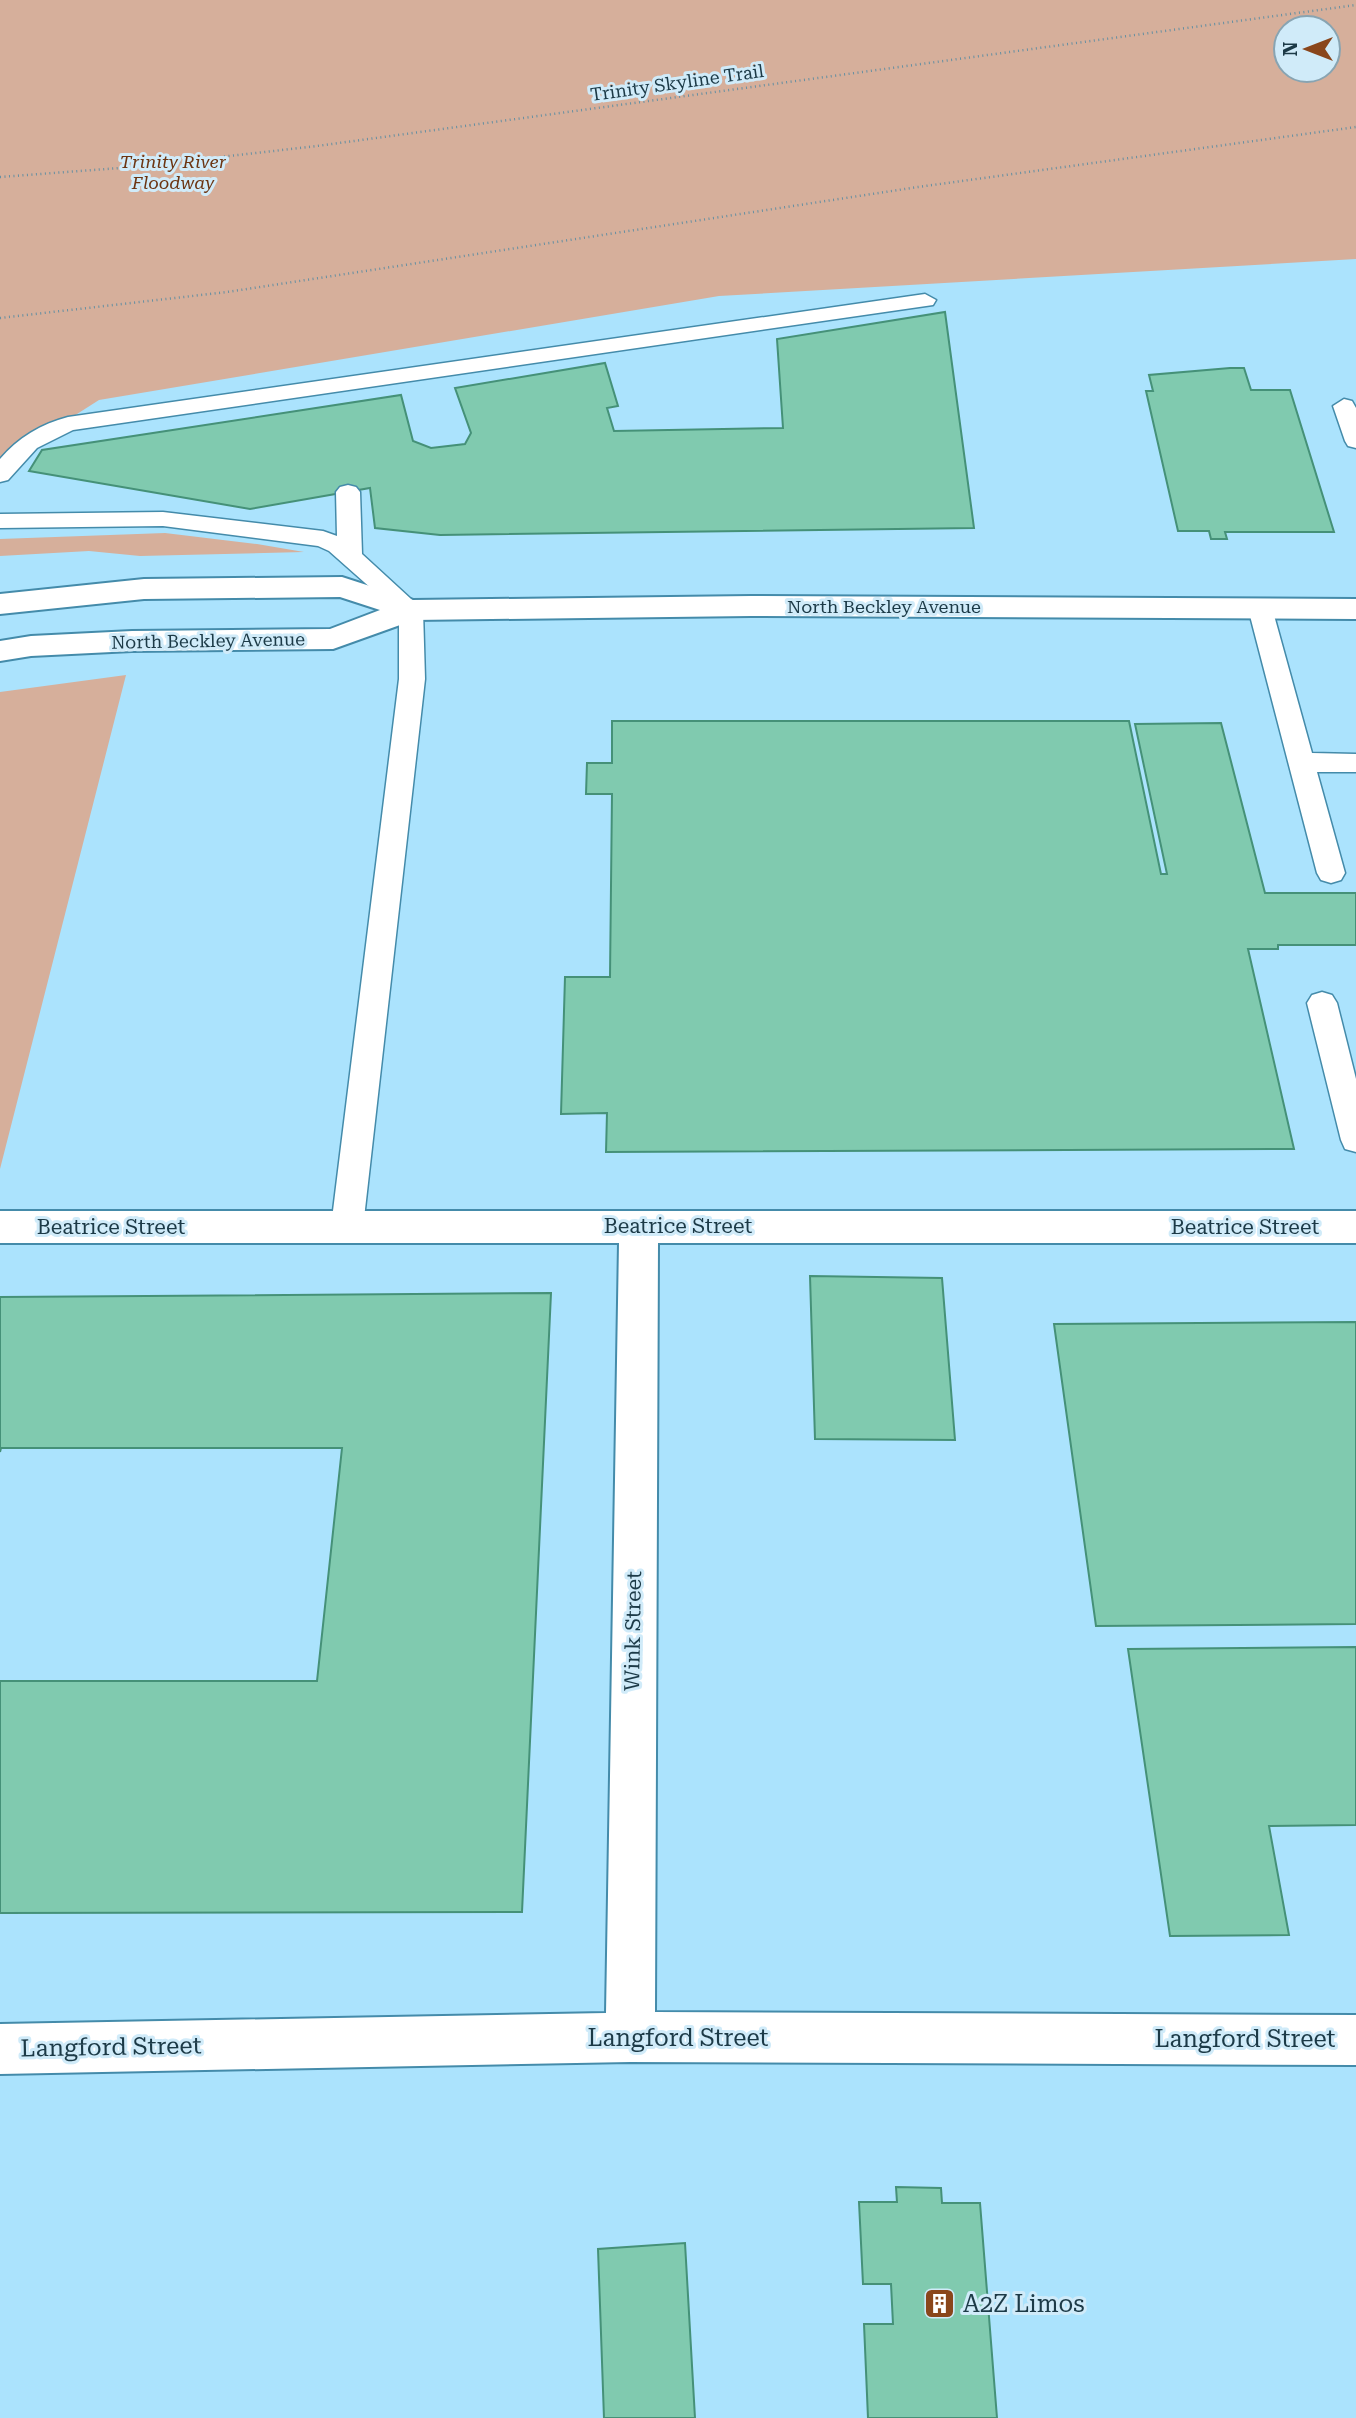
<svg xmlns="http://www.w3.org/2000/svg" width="1356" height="2418" font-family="'Roboto Serif',serif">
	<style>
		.green { fill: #d6af9b; fill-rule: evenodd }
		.building { fill: #80caaf; stroke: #459178; stroke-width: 2 }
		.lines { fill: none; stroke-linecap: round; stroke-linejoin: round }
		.lane-casing { stroke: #448baa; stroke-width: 3 }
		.street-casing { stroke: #448baa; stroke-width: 4 }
		.secondary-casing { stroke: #448baa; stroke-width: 4 }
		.path { stroke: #648fa2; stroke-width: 2.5; stroke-dasharray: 1 3.5; stroke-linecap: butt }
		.lane { fill: #fff; fill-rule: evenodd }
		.street { fill: #fff; fill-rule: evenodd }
		.secondary { fill: #fff; fill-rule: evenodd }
		.labels { text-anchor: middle; stroke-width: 6; stroke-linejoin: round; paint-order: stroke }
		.far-street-label { font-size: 18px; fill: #1c3a47; stroke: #d0ebf9 }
		.far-park-label { font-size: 18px; font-style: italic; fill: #6c3512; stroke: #d0ebf9 }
		.street-label { font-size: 21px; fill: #1c3a47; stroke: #d0ebf9 }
		.near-street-label { font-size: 24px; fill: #1c3a47; stroke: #d0ebf9 }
		.near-poi-label { font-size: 24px; fill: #1c3a47; stroke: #d0ebf9; text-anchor: start }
	</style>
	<rect width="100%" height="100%" fill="#abe3fd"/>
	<path class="green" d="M0 0H1356V259L719 296 99 400 0 463ZM1286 28H1328V70H1286Z
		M165 533 257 544 304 552 140 556 89 551 0 556V539Z
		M126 675 0 1169V692Z"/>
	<path class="building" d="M945 312 974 528 440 535 375 528 370 488 250 509 29 471 42 450 401 395 413 441 431 448 465 444 471 433 455 388 605 363 618 406 607 408 614 431 783 428 777 339Z
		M1230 368H1244L1251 390H1290L1334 532H1225L1227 539H1211L1209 531H1178L1146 391H1153L1149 375Z
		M612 721H1129L1161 874H1167L1135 724 1221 723 1265 893H1356V945H1278V949H1248L1294 1149 606 1152 607 1113 561 1114 565 977H610L612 794H586L587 763H612Z
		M810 1276 942 1278 955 1440 815 1439Z
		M551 1293 522 1912 0 1913V1681H317L342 1448H1L0 1452V1297Z
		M1356 1322V1624L1096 1626 1054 1324Z
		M1356 1647V1825L1269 1826 1289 1935 1170 1936 1128 1649Z
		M896 2187 941 2188 942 2203H980L997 2418H868L864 2324H893L891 2284H863L859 2202H897Z
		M685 2243 695 2418H604L598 2249Z"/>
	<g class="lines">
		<defs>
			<path id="lane" d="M925 294 936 300 933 305 73 430 37 448 8 480 0 482V459C18 438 41 424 68 417Z
				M1344 399 1352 401 1356 408V448L1348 446 1345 441 1333 406Z
				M348 485 356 487 360 492 362 554 423 610 425 679 363 1227 358 1236 347 1240 336 1236 331 1227 399 679V613L329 551 318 546 163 526 0 528V514L163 512 323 531 337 536 336 492 340 487Z
				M1260 600 1269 602 1272 608 1312 753 1356 754V772H1317L1345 873 1341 880 1331 883 1321 880 1317 873 1248 608 1251 602Z
				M1322 992 1332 995 1337 1003 1356 1079V1152L1345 1149 1341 1140 1307 1003 1312 995Z"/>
			<path id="street" d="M0 1211H1356V1243H658L655 2012 1356 2015V2065L630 2062 0 2074V2024L606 2013 619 1243H0Z"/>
			<path id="secondary" d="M342 577 413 600 751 596 1356 599V619L751 616 414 620 333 649 132 651 31 656 0 661V641L31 636 132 631 330 629 380 610 340 597 144 599 0 614V594L144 579Z"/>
		</defs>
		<use href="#lane" class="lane-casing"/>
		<use href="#street" class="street-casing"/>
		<use href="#secondary" class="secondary-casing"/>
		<path class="path" d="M0 177 133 167 317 146 1356 5
			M0 318 227 292 918 187 1356 127"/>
		<use href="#lane" class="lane"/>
		<use href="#street" class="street"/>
		<use href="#secondary" class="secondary"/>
	</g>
	<defs>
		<symbol id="building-square" viewBox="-11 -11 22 22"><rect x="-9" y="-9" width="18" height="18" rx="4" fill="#8a461b" stroke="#d0ebf9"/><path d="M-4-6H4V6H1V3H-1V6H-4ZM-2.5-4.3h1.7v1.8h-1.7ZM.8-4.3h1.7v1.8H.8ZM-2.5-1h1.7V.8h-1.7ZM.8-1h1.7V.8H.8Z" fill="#fff"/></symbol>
	</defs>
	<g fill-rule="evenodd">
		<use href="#building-square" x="922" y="2286" width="35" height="35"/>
	</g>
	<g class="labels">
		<g class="far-street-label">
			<text transform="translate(677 83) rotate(-8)" y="6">Trinity Skyline Trail</text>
			<text x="884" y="613">North Beckley Avenue</text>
			<text transform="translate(208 641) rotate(-1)" y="6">North Beckley Avenue</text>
		</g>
		<g class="far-park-label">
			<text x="173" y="168">Trinity River<tspan x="173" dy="21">Floodway</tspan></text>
		</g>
		<g class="street-label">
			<text x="678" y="1233">Beatrice Street</text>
			<text x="111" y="1234">Beatrice Street</text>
			<text x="1245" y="1234">Beatrice Street</text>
			<text transform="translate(633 1631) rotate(-89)" y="7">Wink Street</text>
		</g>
		<g class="near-street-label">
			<text x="678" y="2046">Langford Street</text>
			<text x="1245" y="2047">Langford Street</text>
			<text transform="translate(111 2047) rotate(-1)" y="8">Langford Street</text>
		</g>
		<g class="near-poi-label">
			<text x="963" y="2312">A2Z Limos</text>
		</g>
	</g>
	<g transform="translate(1307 49) rotate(270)"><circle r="33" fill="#d0ebf9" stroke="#88a4b2" stroke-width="2"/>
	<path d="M0-5L12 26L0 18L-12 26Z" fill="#8a461b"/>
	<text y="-10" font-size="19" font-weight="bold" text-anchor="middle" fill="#1c3a47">N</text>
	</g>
</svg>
